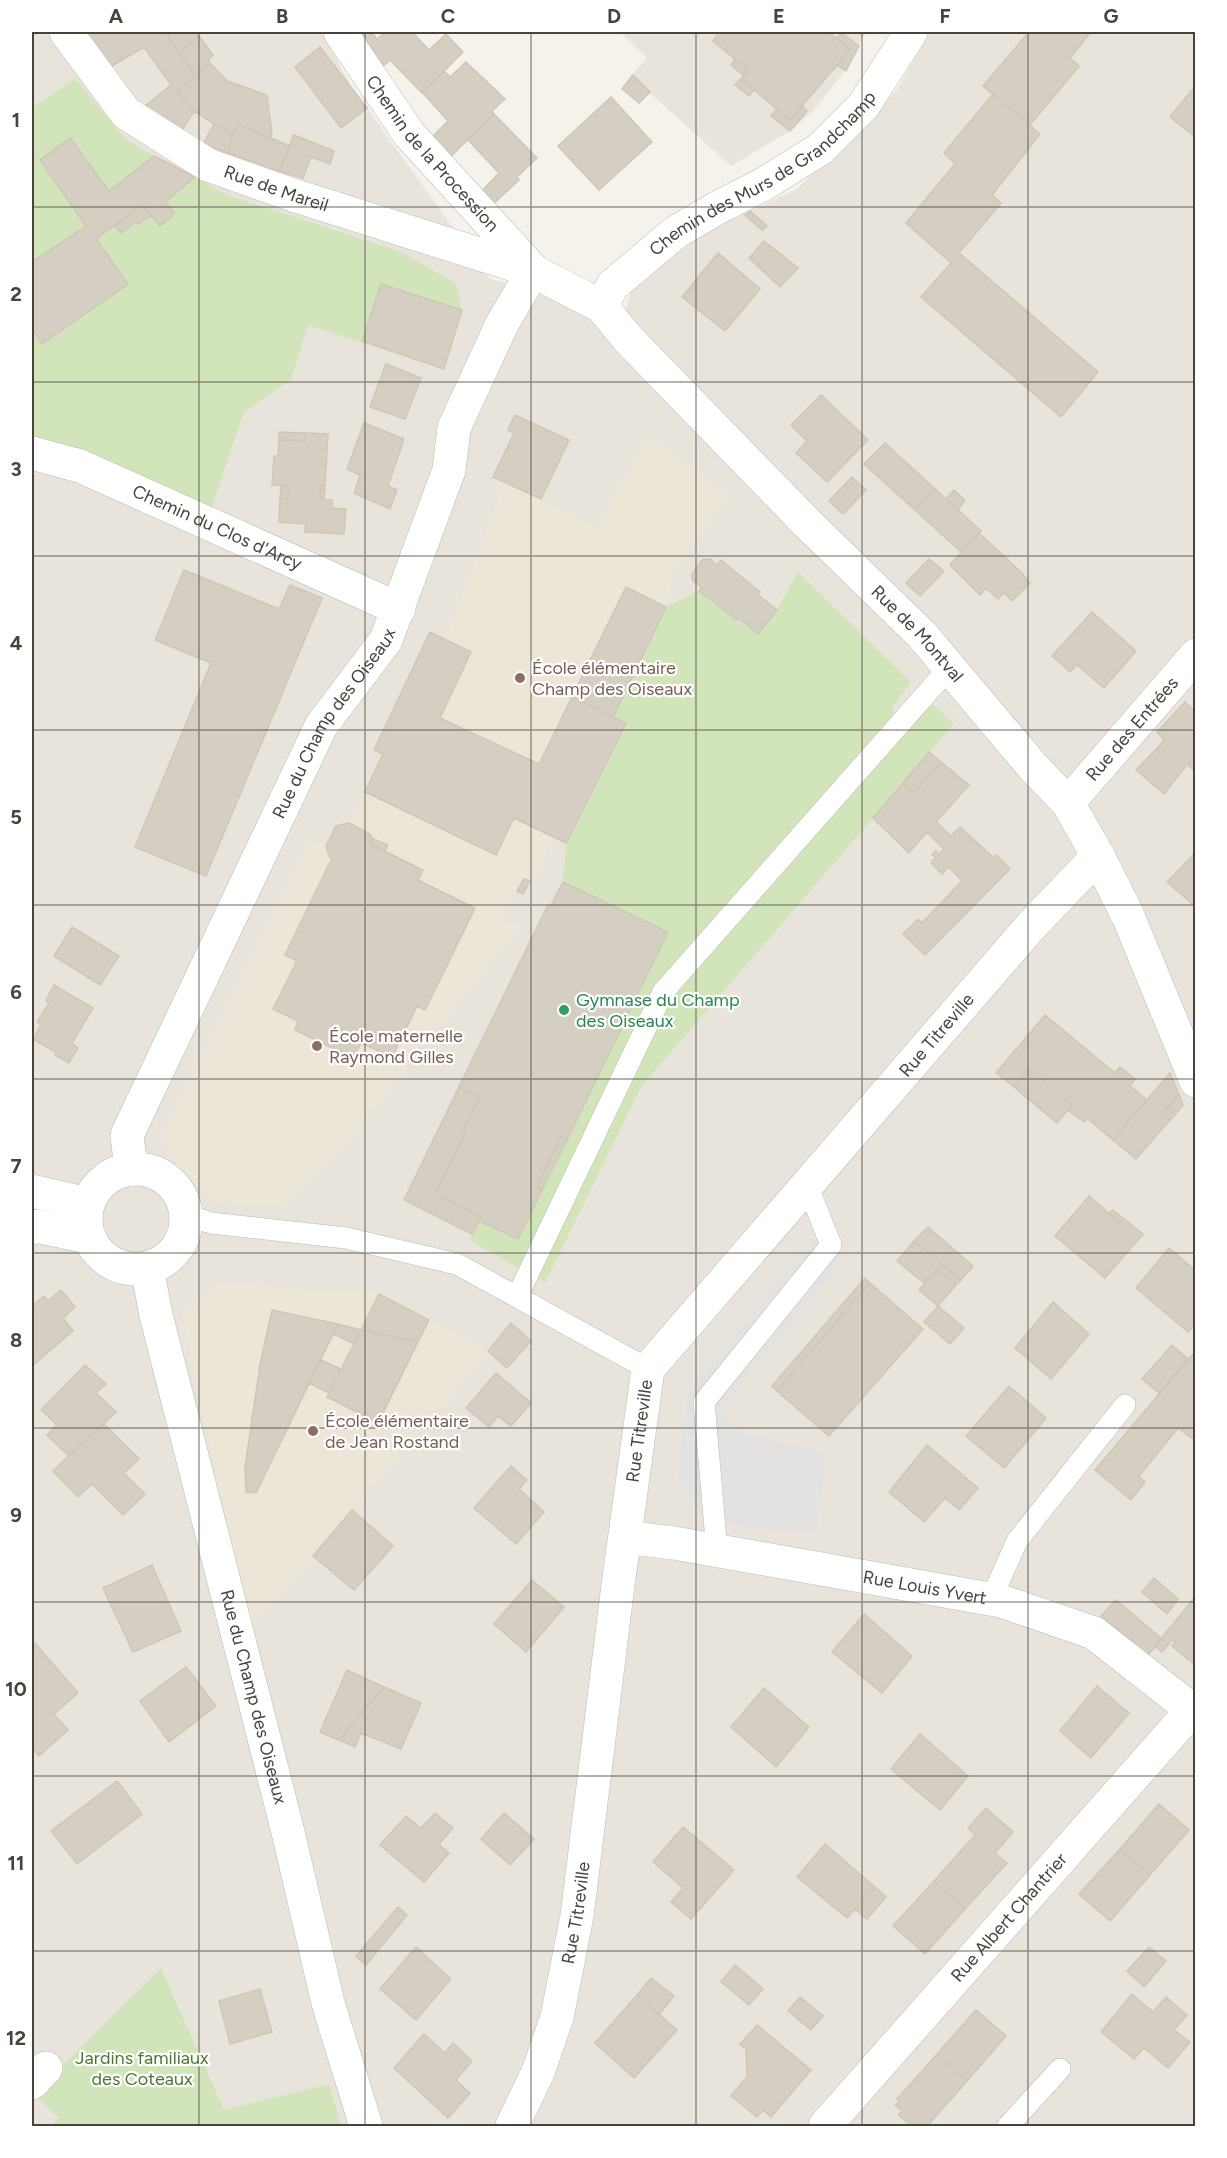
<svg xmlns="http://www.w3.org/2000/svg" width="1227" height="2158" font-family="Figtree,sans-serif">
	<style>
		.residential { fill: #e8e4db }
		.education { fill: #ece6d8 }
		.green { fill: #d2e5ba }
		.parking { fill: #e4e2e0 }
		.building { fill: #d5cec3; stroke: #d0c6b7; stroke-width: 1.5 }
		.lines { fill: none; stroke-linecap: round; stroke-linejoin: round }
		.service-casing { stroke: #c0bab0; stroke-width: 22 }
		.minor-casing { stroke: #c0bab0; stroke-width: 34 }
		.service { stroke: #fff; stroke-width: 21 }
		.minor { stroke: #fff; stroke-width: 33 }
		.grid { fill: none; stroke: #49433a; stroke-width: 1.5; stroke-opacity: 0.55 }
		.education-dot { fill: #8d6e63; stroke: #fff; stroke-width: 2 }
		.leisure-dot { fill: #2e9e5b; stroke: #fff; stroke-width: 2 }
		.labels { text-anchor: middle; stroke-width: 4.5; stroke-linejoin: round; paint-order: stroke }
		.street-label { font-size: 18px; fill: #49433a; stroke: #fff }
		.education-label { font-size: 18px; fill: #785e54; stroke: #fff; text-anchor: start }
		.leisure-label { font-size: 18px; fill: #27864d; stroke: #fff; text-anchor: start }
		.park-label { font-size: 18px; fill: #4d7632; stroke: #fff }
		.neatline { fill: none; stroke: #49433a; stroke-width: 2 }
		.grid-label { font-size: 20px; text-anchor: middle; font-weight: bold; fill: #49433a }
	</style>
	<rect width="100%" height="100%" fill="#f5f2ec"/>
	<path class="residential" d="M32 32H322L351 86 490 279 625 311 632 289 735 208 744 214 797 189 897 90 929 32H1195V2126H32Z
		M620 32H866L844 72 813 111 793 129 731 166 631 76 647 58Z"/>
	<path class="education" d="M648 435 728 496 673 572 666 607 613 716 626 723 566 843 553 837 526 896 512 890 497 918 520 926 349 1140 282 1205 213 1201 178 1170 161 1137 237 989 310 840 326 846 336 826 349 823 382 755 374 750 430 632 446 639 504 482 597 529Z
		M218 1283 379 1294 488 1351 313 1556 249 1626 182 1315Z"/>
	<path class="green" d="M75 78 125 139 154 156 230 196 401 252 456 283 462 310 444 369 308 325 291 379 244 412 211 509 32 440V108Z
		M798 572 911 682 891 710 909 723 927 699 954 724 641 1087 545 1283 471 1241 472 1234 404 1200 548 905 550 906 563 882 566 843 625 723 613 717 666 607 699 591 736 620 739 618 758 633 777 610Z
		M161 1968 224 2110 329 2084 341 2126H50L59 2118 34 2094Z"/>
	<path class="parking" d="M815 1236 848 1255 721 1407 733 1431 826 1452 817 1533 708 1524 678 1478 687 1394Z"/>
	<path class="building" d="M87 32H165L195 76 177 92 194 111 181 132 144 107 171 85 144 47 110 67 85 33Z
		M165 32H195L199 36 179 53Z
		M344 32H371L377 39 385 32H412L429 50 446 34 463 52 422 93 390 60 374 74Z
		M715 32H829L850 50 790 120 741 79 748 70 713 41 717 34Z
		M1029 32H1091L1070 58 1079 66 1030 125 983 86Z
		M842 33 859 46 846 71 837 65 850 50 837 38Z
		M199 36 213 55 208 61 210 63 195 76 179 53Z
		M320 47 367 108 341 128 295 67Z
		M735 59 748 70 744 76 731 65Z
		M466 62 505 99 492 111 494 114 448 159 432 137 448 121 422 92 444 71 450 77Z
		M210 63 227 81 267 95 272 134 270 139 239 125 233 134 214 124 194 111 177 92Z
		M633 75 650 92 639 103 622 89Z
		M741 79 754 90 749 96 735 85Z
		M1196 85V138L1170 117Z
		M993 94 1040 134 992 195 1001 203 959 253 1098 372 1061 417 921 297 951 263 906 223 955 164 944 153Z
		M611 97 652 142 599 190 558 146Z
		M802 106 807 111 790 131 771 116 777 109 790 120Z
		M494 114 537 158 517 177 519 180 491 206 480 193 499 173 468 140Z
		M214 124 233 134 228 153 203 144Z
		M239 125 290 146 279 171 228 153 233 134Z
		M294 135 334 151 330 164 311 157 303 178 279 171Z
		M70 138 109 191 154 156 195 177 165 202 175 213 160 226 142 205 96 239 128 284 42 344 32 328V262L86 226 40 160Z
		M142 205 151 215 138 224 135 222 121 233 115 226Z
		M750 211 767 226 762 230 745 215Z
		M764 241 798 268 780 287 749 258Z
		M718 253 760 289 725 331 682 297Z
		M381 284 462 310 444 369 362 341Z
		M386 364 421 378 405 419 370 407Z
		M821 395 868 440 827 482 796 453 807 441 791 425Z
		M515 415 569 440 541 499 493 477 514 433 508 430Z
		M364 423 404 439 388 486 397 490 390 509 354 493 360 475 347 469Z
		M279 432 305 433V441L279 440Z
		M305 433 328 434 325 486H321L320 499 332 500V508L346 509 344 534 305 532 306 524 279 522 280 499H288L289 486 272 485 274 456H278L279 440 305 441Z
		M885 443 934 488 915 510 864 464Z
		M852 477 866 490 843 514 829 501Z
		M281 486H289L288 499H280Z
		M321 486H325L324 499H320Z
		M934 488 981 531 961 552 915 510Z
		M954 490 965 500 958 510 946 499Z
		M979 533 1022 573 1030 583 1012 601 1004 593 998 599 986 588 980 595 950 565Z
		M703 559H710L717 565 721 560 760 592 758 595 777 610 758 634 739 618 737 620 699 591 702 588 692 580V574Z
		M929 559 944 571 920 596 906 583Z
		M184 570 279 609 290 585 322 598 206 876 135 847 211 663 155 640Z
		M626 587 666 607 613 717 572 697Z
		M1092 612 1136 651 1104 688 1077 665 1070 672 1052 656Z
		M430 632 471 652 440 718 539 764 572 697 626 723 566 843 514 818 496 855 365 792 383 754 374 750Z
		M1185 702 1196 712V753L1164 794 1136 770 1163 742 1164 740 1157 732Z
		M929 752 941 762 914 793 903 783Z
		M1196 757V768L1193 770 1188 765Z
		M941 762 969 785 936 822 951 836 960 827 994 858 996 855 1010 869 925 955 903 934 918 919 922 923 962 881 949 867 942 874 931 863 936 858 932 854 936 851 939 854 944 849 927 832 909 853 873 818 903 783 914 793Z
		M349 823 370 834 373 839 370 844 423 870 418 880 475 908 425 1010 417 1006 392 1057 361 1043 353 1058 295 1030 298 1021 273 1009 297 961 285 955 332 858 329 856 326 846 336 826Z
		M373 839 388 845 385 851 370 844Z
		M1196 852V907L1167 882Z
		M524 879 530 881 523 894 517 891Z
		M563 882 668 932 567 1140 561 1137 537 1187 542 1190 518 1239 479 1221 481 1217 435 1194 466 1132 463 1131 480 1097 459 1087 548 905 550 907Z
		M72 927 119 956 100 985 54 956Z
		M54 985 93 1008 72 1043 78 1048 69 1063 55 1055 57 1053 33 1039 41 1025 37 1022 49 1003 46 1000Z
		M1045 1015 1115 1073 1120 1067 1135 1079 1130 1086 1147 1100 1113 1140 1087 1118 1084 1122 1068 1110 1072 1105 1029 1069 1014 1087 996 1073Z
		M1029 1069 1072 1105 1057 1123 1014 1087Z
		M1170 1073 1179 1094 1162 1113 1170 1120 1136 1159 1113 1140Z
		M459 1087 480 1097 463 1131 466 1132 435 1194 481 1217 472 1234 404 1200Z
		M1179 1094 1183 1105 1174 1116 1170 1105Z
		M1170 1105 1174 1116 1170 1120 1162 1113Z
		M561 1137 567 1140 542 1190 537 1187Z
		M1089 1196 1120 1223 1124 1219 1143 1234 1105 1278 1055 1236Z
		M1113 1210 1124 1219 1120 1223 1109 1213Z
		M928 1227 973 1266 961 1280 914 1241Z
		M914 1241 961 1280 956 1285 937 1269 924 1283 897 1261Z
		M1169 1248 1196 1271V1323L1188 1332 1136 1288Z
		M937 1269 956 1285 938 1306 919 1290Z
		M865 1278 870 1283 777 1391 772 1386Z
		M870 1283 923 1329 829 1436 777 1391Z
		M61 1290 75 1307 63 1318 73 1331 32 1366V1306L44 1296 48 1301Z
		M379 1294 429 1320 418 1342 361 1330Z
		M1053 1302 1089 1334 1051 1379 1015 1348Z
		M938 1306 964 1328 950 1344 924 1322Z
		M272 1310 338 1324 256 1493 246 1492 245 1467 260 1365Z
		M511 1323 531 1341 507 1368 488 1351Z
		M338 1324 361 1330 354 1344 333 1334Z
		M361 1330 418 1342 378 1423 327 1397Z
		M1172 1345 1188 1359 1159 1393 1142 1379Z
		M1194 1353 1196 1354V1438H1191L1178 1428 1139 1476 1145 1482 1131 1500 1095 1470Z
		M321 1360 341 1369 329 1393 309 1383Z
		M85 1365 106 1384 96 1393 116 1412 69 1456 47 1435 57 1425 41 1410Z
		M496 1373 531 1403 511 1426 498 1416 489 1427 466 1408Z
		M1009 1386 1046 1418 1004 1468 966 1436Z
		M103 1423 139 1459 124 1473 145 1494 123 1515 92 1484 78 1497 53 1471Z
		M927 1445 978 1488 959 1510 945 1498 924 1522 889 1492Z
		M511 1466 527 1480 519 1489 544 1512 516 1544 474 1508Z
		M352 1510 393 1546 354 1590 313 1556Z
		M152 1565 181 1631 133 1652 103 1588Z
		M1154 1578 1178 1599 1167 1614 1142 1592Z
		M532 1580 564 1607 526 1652 494 1624Z
		M1196 1596V1666L1172 1646 1175 1642 1172 1640 1162 1652 1155 1646Z
		M1116 1600 1162 1639 1147 1656 1101 1616Z
		M864 1614 912 1656 882 1693 832 1652Z
		M33 1641 78 1693 54 1714 68 1730 39 1756 32 1748Z
		M186 1667 216 1706 169 1742 140 1701Z
		M347 1670 384 1687 339 1740 320 1732Z
		M1097 1686 1129 1713 1091 1758 1060 1731Z
		M384 1687 421 1703 401 1749 361 1733 355 1747 339 1740Z
		M764 1688 809 1727 776 1767 731 1727Z
		M920 1734 968 1776 940 1810 891 1769Z
		M117 1781 142 1814 77 1864 51 1831Z
		M1159 1804 1189 1830 1150 1875 1120 1849Z
		M986 1808 1013 1832 995 1853 1007 1863 965 1909 934 1881 975 1835 968 1828Z
		M435 1813 453 1828 439 1844 449 1853 424 1882 380 1845 406 1816 421 1828Z
		M504 1813 534 1839 510 1865 481 1839Z
		M683 1827 734 1870 691 1919 671 1902 683 1888 653 1862Z
		M825 1844 875 1887 847 1918 797 1877Z
		M1120 1849 1150 1875 1110 1921 1079 1894Z
		M934 1881 965 1909 925 1954 893 1926Z
		M875 1887 886 1897 867 1919 855 1909Z
		M398 1907 407 1915 366 1965 356 1956Z
		M416 1947 451 1979 416 2020 380 1989Z
		M1149 1947 1166 1961 1144 1987 1127 1971Z
		M735 1965 763 1989 749 2005 721 1982Z
		M651 1978 674 1996 659 2015 637 1995Z
		M260 1989 272 2032 230 2044 219 2001Z
		M1132 1994 1153 2012 1166 1997 1187 2015 1174 2030 1190 2042 1168 2068 1144 2048 1134 2059 1101 2032Z
		M637 1995 677 2030 634 2078 595 2043Z
		M800 1997 823 2016 811 2030 788 2011Z
		M976 2010 1006 2036 967 2081 937 2054Z
		M757 2025 811 2070 771 2117 763 2110 757 2117 731 2096 747 2077 746 2049 740 2044Z
		M424 2034 445 2053 453 2043 472 2061 456 2080 470 2093 448 2118 394 2068Z
		M937 2054 967 2081 928 2125 925 2123 921 2126H912L898 2115 902 2111 895 2105 899 2102 897 2099Z"/>
	<g class="lines">
		<defs>
			<path id="service" d="M186 1215 211 1223 346 1238 457 1264 648 1369
				M517 1297 663 992 950 667
				M717 1551 704 1402 831 1245 807 1185
				M991 1599 1017 1541 1125 1405
				M1008 2126 1060 2069"/>
			<g id="minor">
				<path id="s1" d="M66 32 126 113 208 165 293 195 533 271 601 306 629 340 807 523 922 635 1034 768 1068 803 1098 856 1128 916 1196 1081"/>
				<path id="s2" d="M340 32 409 134 532 269"/>
				<path id="s3" d="M601 306 613 285 676 232 717 208 764 184 820 149 864 105 911 32"/>
				<path id="s4" d="M32 453 80 466 399 609"/>
				<path id="s5" d="M1068 803 1196 655"/>
				<path id="s6" d="M131 1169 127 1135 321 726 386 640 449 470 454 428 502 324 533 271"/>
				<circle cx="136" cy="1219" r="50"/>
				<path d="M32 1191 88 1204"/>
				<path d="M32 1228 36 1226 89 1237"/>
				<path id="s7" d="M147 1268 156 1315 288 1832 328 2003 366 2126"/>
				<path id="s8" d="M625 1537 674 1543 1001 1601 1094 1633 1196 1713"/>
				<path d="M32 2083 46 2068"/>
				<path id="s9" d="M512 2126 538 2072 557 2017 577 1916 618 1585 648 1369 1031 926 1098 856"/>
				<path id="s10" d="M825 2126 1192 1710"/>
			</g>
		</defs>
		<use href="#service" class="service-casing"/>
		<use href="#minor" class="minor-casing"/>
		<use href="#service" class="service"/>
		<use href="#minor" class="minor"/>
	</g>
	<path class="grid" d="M199 32V2126M365 32V2126M531 32V2126M696 32V2126M862 32V2126M1028 32V2126M32 207H1196M32 382H1196M32 556H1196M32 730H1196M32 905H1196M32 1079H1196M32 1253H1196M32 1428H1196M32 1602H1196M32 1776H1196M32 1951H1196"/>
	<g class="education-dot">
		<circle cx="520" cy="678" r="6"/>
		<circle cx="317" cy="1046" r="6"/>
		<circle cx="313" cy="1431" r="6"/>
	</g>
	<circle class="leisure-dot" cx="564" cy="1010" r="6"/>
	<g class="labels">
		<g class="street-label">
			<text dy="6" stroke="none"><textPath href="#s2" startOffset="153">Chemin de la Procession</textPath></text>
			<text dy="6" stroke="none"><textPath href="#s3" startOffset="212">Chemin des Murs de Grandchamp</textPath></text>
			<text dy="6" stroke="none"><textPath href="#s1" startOffset="270">Rue de Mareil</textPath></text>
			<text dy="6" stroke="none"><textPath href="#s4" startOffset="200">Chemin du Clos d'Arcy</textPath></text>
			<text dy="6" stroke="none"><textPath href="#s1" startOffset="1072">Rue de Montval</textPath></text>
			<text dy="6" stroke="none"><textPath href="#s6" startOffset="496">Rue du Champ des Oiseaux</textPath></text>
			<text dy="6" stroke="none"><textPath href="#s5" startOffset="98">Rue des Entrées</textPath></text>
			<text dy="6" stroke="none"><textPath href="#s9" startOffset="1214">Rue Titreville</textPath></text>
			<text dy="6" stroke="none"><textPath href="#s9" startOffset="710">Rue Titreville</textPath></text>
			<text dy="6" stroke="none"><textPath href="#s8" startOffset="304">Rue Louis Yvert</textPath></text>
			<text dy="6" stroke="none"><textPath href="#s7" startOffset="442">Rue du Champ des Oiseaux</textPath></text>
			<text dy="6" stroke="none"><textPath href="#s9" startOffset="224">Rue Titreville</textPath></text>
			<text dy="6" stroke="none"><textPath href="#s10" startOffset="278">Rue Albert Chantrier</textPath></text>
		</g>
		<g class="education-label">
			<text x="532" y="674">École élémentaire<tspan x="532" dy="21">Champ des Oiseaux</tspan></text>
			<text x="329" y="1042">École maternelle<tspan x="329" dy="21">Raymond Gilles</tspan></text>
			<text x="325" y="1427">École élémentaire<tspan x="325" dy="21">de Jean Rostand</tspan></text>
		</g>
		<g class="leisure-label">
			<text x="576" y="1006">Gymnase du Champ<tspan x="576" dy="21">des Oiseaux</tspan></text>
		</g>
		<g class="park-label">
			<text x="142" y="2064">Jardins familiaux<tspan x="142" dy="21">des Coteaux</tspan></text>
		</g>
	</g>
	<rect width="1227" height="2158" fill="none" stroke="#ffffff" stroke-width="66"/>
	<rect x="33" y="33" width="1161" height="2092" class="neatline"/>
	<g class="grid-label">
		<text x="116" y="23">A</text>
		<text x="282" y="23">B</text>
		<text x="448" y="23">C</text>
		<text x="614" y="23">D</text>
		<text x="779" y="23">E</text>
		<text x="945" y="23">F</text>
		<text x="1111" y="23">G</text>
		<text x="16" y="127">1</text>
		<text x="16" y="301">2</text>
		<text x="16" y="476">3</text>
		<text x="16" y="650">4</text>
		<text x="16" y="824">5</text>
		<text x="16" y="999">6</text>
		<text x="16" y="1173">7</text>
		<text x="16" y="1347">8</text>
		<text x="16" y="1522">9</text>
		<text x="16" y="1696">10</text>
		<text x="16" y="1870">11</text>
		<text x="16" y="2045">12</text>
	</g>
</svg>
